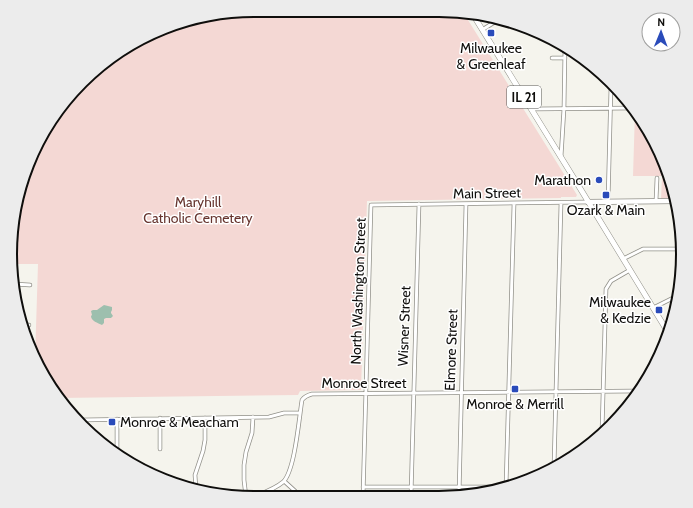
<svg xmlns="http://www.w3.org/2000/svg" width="693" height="508" font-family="Cabin,sans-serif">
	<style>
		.green { fill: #f4d8d4 }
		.water { fill: #9dbfae }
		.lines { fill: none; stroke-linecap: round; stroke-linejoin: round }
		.street-casing { stroke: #919089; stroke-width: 4.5 }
		.secondary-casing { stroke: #919089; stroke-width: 6 }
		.primary-casing { stroke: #919089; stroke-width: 6 }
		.street { stroke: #fff; stroke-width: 3 }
		.secondary { stroke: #fff; stroke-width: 4.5 }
		.primary { stroke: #fff; stroke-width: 5 }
		.poi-dot { fill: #2a4bba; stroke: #fff; stroke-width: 1.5 }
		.labels { text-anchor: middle; stroke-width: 3; stroke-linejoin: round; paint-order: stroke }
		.shield { fill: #fff; stroke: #575655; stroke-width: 1 }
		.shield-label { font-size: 13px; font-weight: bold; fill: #0f0e0c }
		.poi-label { font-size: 14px; fill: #0f0e0c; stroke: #fff }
		.street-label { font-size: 14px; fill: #0f0e0c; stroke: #fff }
		.park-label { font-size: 14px; fill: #67352f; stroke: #fff }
		.rim { fill: none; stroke: #0f0e0c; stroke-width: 2 }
	</style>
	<rect width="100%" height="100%" fill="#f5f4ed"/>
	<path class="green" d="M254 10 455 11 463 12 577 195 576 197H561V198L367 201 361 390 300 391 298 395 58 398 35 359 38 264H11L15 206 35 146 81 82 132 43 191 18Z
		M635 111 675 191V199H661L662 176H633Z"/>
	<path class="water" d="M104 305 112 307V310L111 312V313L113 316 111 318H106L104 319V323L102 325C98 323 91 321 91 316L92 315 91 311 93 310H97Z"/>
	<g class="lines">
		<defs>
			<path id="street" d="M482 30 501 18
				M552 58H565
				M531 109 634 108
				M561 157 564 108 565 47
				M656 201 657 178
				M608 202 611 86
				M623 259 643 249H678
				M14 284 30 285
				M653 308 677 296
				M23 325H29
				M160 418V449
				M80 420 269 417 284 413H300
				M602 431 606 289 611 281 630 270
				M117 450V419
				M554 467 561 203
				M284 481 295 491
				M363 487H505
				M506 487 514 204
				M196 489 195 475 203 451 205 440V418
				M411 496 419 204
				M459 496 466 204
				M246 497 244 480V465L246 452 252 433 253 417
				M253 497C263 493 275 489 283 482 295 471 299 418 302 400 305 396 308 395 312 394L637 391
				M363 497 371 205 588 202"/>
			<path id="secondary" d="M588 202 675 201"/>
			<path id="primary" d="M472 13 575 180 666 329"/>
		</defs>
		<use href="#street" class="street-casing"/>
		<use href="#secondary" class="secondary-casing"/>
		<use href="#primary" class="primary-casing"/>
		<use href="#street" class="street"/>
		<use href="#secondary" class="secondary"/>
		<use href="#primary" class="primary"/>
	</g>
	<g class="poi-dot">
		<rect x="487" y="29" width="8" height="8" rx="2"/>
		<circle cx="599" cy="180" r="4"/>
		<rect x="602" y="191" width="8" height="8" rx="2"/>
		<rect x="655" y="306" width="8" height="8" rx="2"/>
		<rect x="511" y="385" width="8" height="8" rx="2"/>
		<rect x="108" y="418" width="8" height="8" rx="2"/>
	</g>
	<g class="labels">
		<rect class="shield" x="507" y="86" width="34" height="22" rx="3"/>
		<g class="shield-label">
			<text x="524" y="102">IL 21</text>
		</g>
		<g class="poi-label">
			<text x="491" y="53">Milwaukee<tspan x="491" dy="16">&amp; Greenleaf</tspan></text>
			<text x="591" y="185" text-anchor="end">Marathon</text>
			<text x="606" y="215">Ozark &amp; Main</text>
			<text x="651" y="307" text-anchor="end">Milwaukee<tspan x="651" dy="16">&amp; Kedzie</tspan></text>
			<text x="515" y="409">Monroe &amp; Merrill</text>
			<text x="120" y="427" text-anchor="start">Monroe &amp; Meacham</text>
		</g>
		<g class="street-label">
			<text transform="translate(487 193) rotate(-1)" y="5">Main Street</text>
			<text transform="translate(358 291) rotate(-88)" y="5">North Washington Street</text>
			<text transform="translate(404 326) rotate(-88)" y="5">Wisner Street</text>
			<text transform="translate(451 350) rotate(-88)" y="5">Elmore Street</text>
			<text x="364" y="388">Monroe Street</text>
		</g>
		<g class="park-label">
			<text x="198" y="207">Maryhill<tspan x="198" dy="16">Catholic Cemetery</tspan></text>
		</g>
	</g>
	<path d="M0 0H693V508H0ZM254 17H439A237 237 0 0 1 676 254V254A237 237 0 0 1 439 491H254A237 237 0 0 1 17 254V254A237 237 0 0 1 254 17Z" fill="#ececec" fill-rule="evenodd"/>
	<path class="rim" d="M254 17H439A237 237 0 0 1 676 254V254A237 237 0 0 1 439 491H254A237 237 0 0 1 17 254V254A237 237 0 0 1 254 17Z"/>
	<g transform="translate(661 32) rotate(1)"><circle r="19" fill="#ffffff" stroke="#9f9f9e"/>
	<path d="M0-3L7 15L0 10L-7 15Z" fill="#2a4bba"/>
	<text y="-6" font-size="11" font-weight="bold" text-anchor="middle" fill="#0f0e0c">N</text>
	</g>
</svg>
